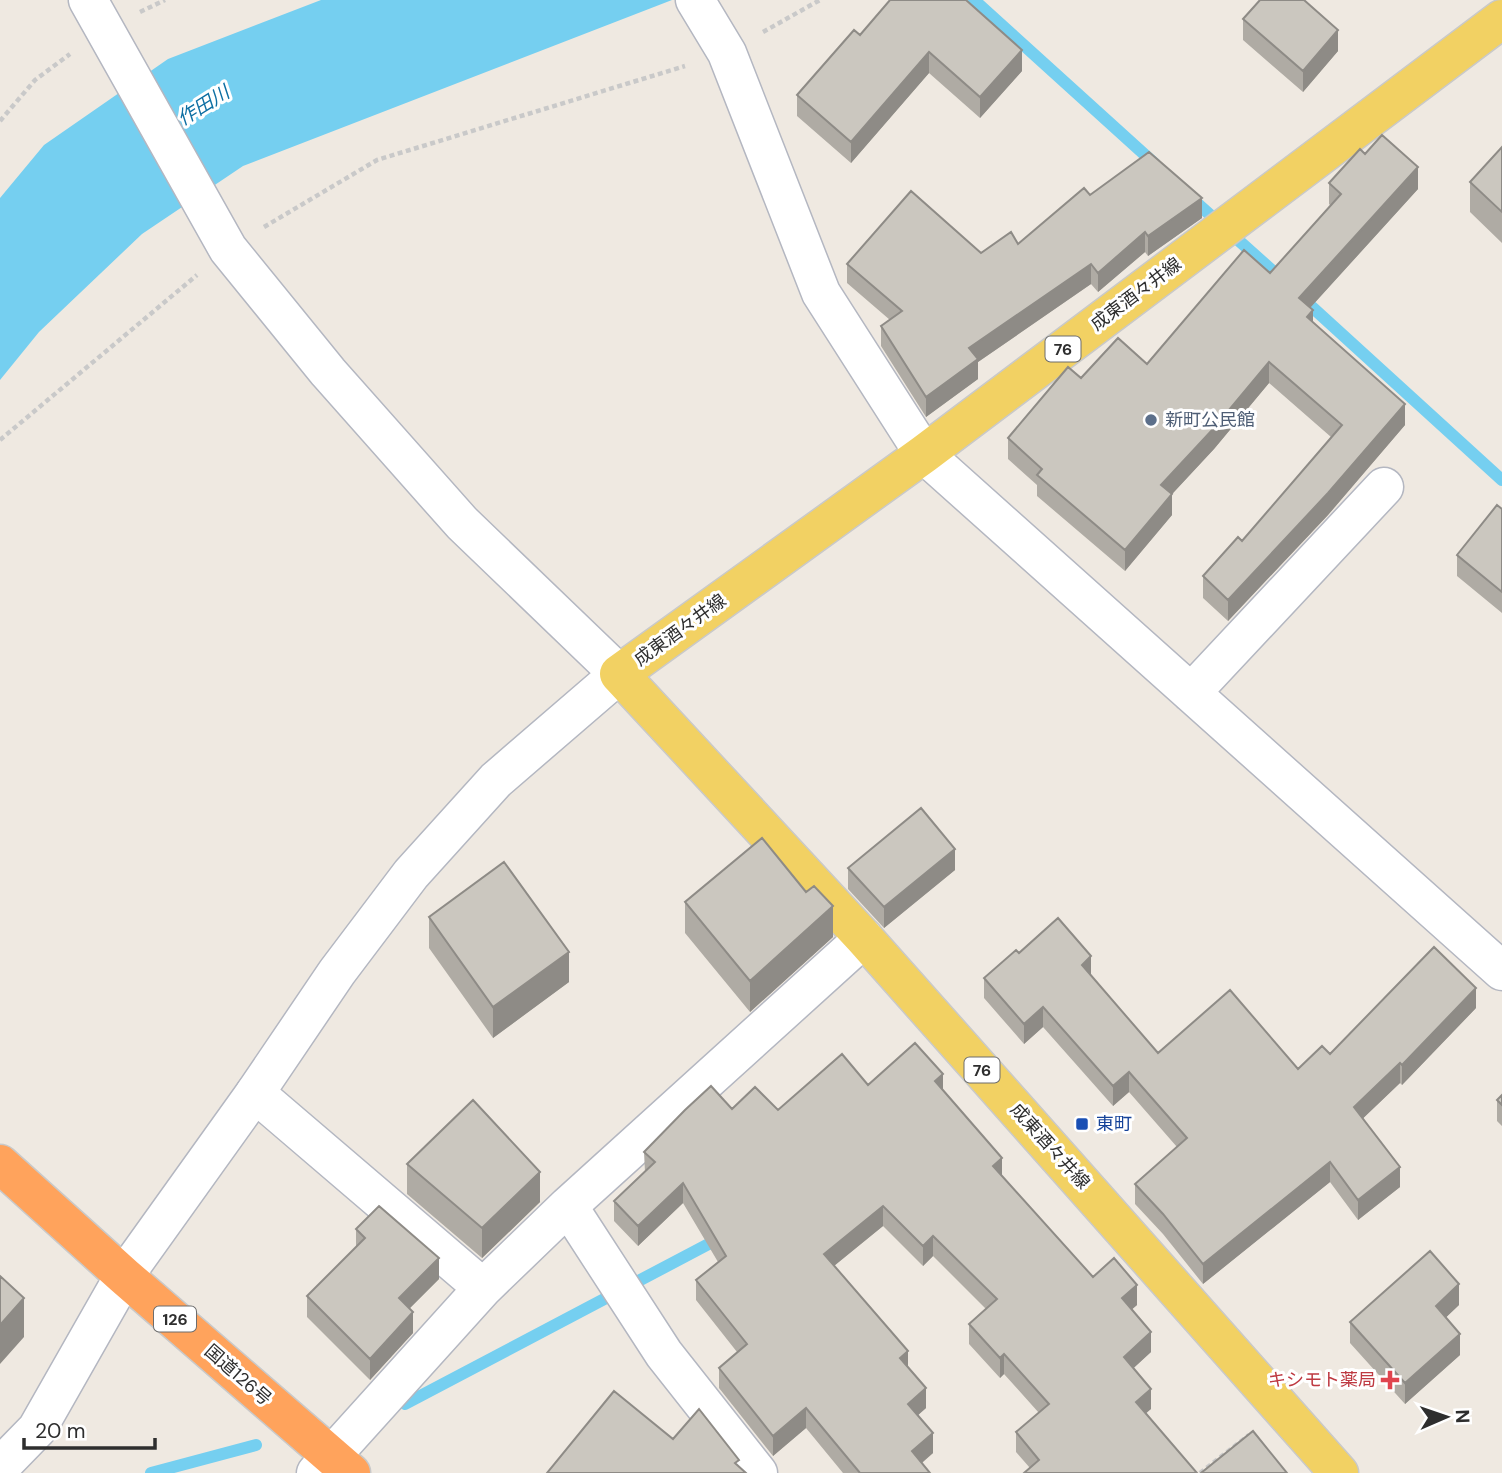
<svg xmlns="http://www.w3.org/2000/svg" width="1502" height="1473" font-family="'DM Sans','Noto Sans JP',sans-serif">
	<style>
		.water { fill: #75cff0 }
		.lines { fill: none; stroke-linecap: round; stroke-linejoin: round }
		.stream { stroke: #75cff0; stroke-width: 12 }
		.street-casing { stroke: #b4b7c1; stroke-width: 41 }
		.secondary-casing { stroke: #b4b7c1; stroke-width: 41 }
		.primary-casing { stroke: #c9c9c9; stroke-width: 41 }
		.highway-casing { stroke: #c9c9c9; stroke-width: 41 }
		.path { stroke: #c9c9c9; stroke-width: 4.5; stroke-dasharray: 5 3.5; stroke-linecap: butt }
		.street { stroke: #fff; stroke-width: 38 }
		.secondary { stroke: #fff; stroke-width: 38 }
		.primary { stroke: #f2d163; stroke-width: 38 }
		.highway { stroke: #ffa35c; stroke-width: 38 }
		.wall { fill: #afaba4 }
		.shaded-wall { fill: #8e8b86 }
		.building { fill: #cbc7bf; stroke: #8e8b86; stroke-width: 2 }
		.service-dot { fill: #5c6f8a; stroke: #fff; stroke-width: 2.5 }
		.transit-dot { fill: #1a4fb4; stroke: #fff; stroke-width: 2.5 }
		.health-dot { fill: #e0444e; stroke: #fff; stroke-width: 2.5 }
		.labels { text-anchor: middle; stroke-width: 6; stroke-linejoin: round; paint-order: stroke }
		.shield { fill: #fff; stroke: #6d6d6d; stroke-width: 2 }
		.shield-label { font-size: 16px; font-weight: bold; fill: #2e2e2e }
		.street-label { font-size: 18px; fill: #2e2e2e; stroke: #fff }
		.service-label { font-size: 18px; fill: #4e5e75; stroke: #fff; text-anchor: start }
		.transit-label { font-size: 18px; fill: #164399; stroke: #fff; text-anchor: start }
		.health-label { font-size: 18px; fill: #be3a42; stroke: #fff; text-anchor: end }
		.water-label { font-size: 19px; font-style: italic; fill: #0d6fa3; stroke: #fff }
	</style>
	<rect width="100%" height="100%" fill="#efe9e1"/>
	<path class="water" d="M321 0H672L243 166 142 234 39 332 0 380V198L44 145 168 59Z"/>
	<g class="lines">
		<path class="stream" d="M974 0 1155 164
			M1189 196 1285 282
			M1301 297 1502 480
			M405 1404 720 1238
			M151 1473 256 1445"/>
		<defs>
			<path id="street" d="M695 0 727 53 821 293 924 454 1502 971
				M1191 693 1384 487
				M255 1093 483 1288
				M568 1206 664 1354 758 1473
				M316 1473 483 1288 568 1206 864 938"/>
			<path id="secondary" d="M0 1467 37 1429 124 1276 255 1093 337 972 411 874 496 780 619 674 462 523 328 372 228 249 88 0"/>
			<path id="primary" d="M1339 1473 864 938 619 674 924 454 1502 19"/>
			<path id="highway" d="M0 1164 124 1276 351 1473"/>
		</defs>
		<use href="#street" class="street-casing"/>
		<use href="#secondary" class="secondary-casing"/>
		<use href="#primary" class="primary-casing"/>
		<use href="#highway" class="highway-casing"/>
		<path class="path" d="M140 12 165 0
			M763 32 820 0
			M0 121 35 80 70 54
			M264 227 377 160 685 66
			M0 440 197 275
			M1200 1473 1249 1435"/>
		<use href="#street" class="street"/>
		<use href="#secondary" class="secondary"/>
		<use href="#primary" class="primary"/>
		<use href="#highway" class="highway"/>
	</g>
	<path class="wall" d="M1243 19 1338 51 1303 92 1243 40Z
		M860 35 1022 71 980 118 929 73 851 163 797 116V95Z
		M1502 147V243L1470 212V182Z
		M1365 154 1418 189 1310 308 1313 322 1405 425 1328 515 1228 621 1203 598V576L1242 541 1331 437 1269 383 1214 449 1172 494V515L1125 571 1037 496V485L1008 459V438L1081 378 1147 364 1270 273 1331 206 1329 204V183Z
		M1090 195 1202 218 1148 256 1145 252 1098 292 1091 284 978 362V379L926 417 881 346V326L890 320 847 283V264L981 253 1018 244Z
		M1502 509V613L1457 576V555Z
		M848 868 955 870 884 928 848 889Z
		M685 902 833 937 750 1012 685 933Z
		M429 917 569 982 493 1038 429 948Z
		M1019 953 1091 976 1158 1053 1298 1069 1330 1054 1476 1008 1402 1085 1400 1083 1362 1119 1400 1187 1358 1220 1330 1182 1203 1284 1163 1234 1135 1204V1184L1177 1147 1129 1092 1113 1106 1043 1027 1024 1044 984 998V978Z
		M868 1085 943 1090 1002 1176 1093 1277 1137 1305 1132 1309 1151 1352 1133 1368 1151 1409 1030 1468 1016 1452V1432L1039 1413 1004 1374 1000 1378 969 1344V1324L986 1309 933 1256 923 1266 883 1226 834 1266 908 1367 926 1408 918 1415 933 1453 922 1463 930 1473H843L806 1428 773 1456 719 1388V1368L737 1352 696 1300V1280L718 1262 683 1203 638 1246 614 1221V1201L645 1172 644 1152 732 1109 778 1110Z
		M1502 1095V1126L1497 1121V1100Z
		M407 1164 540 1202 482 1258 407 1194Z
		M356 1229 439 1279 410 1308 413 1333 370 1380 307 1317V1296L356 1247Z
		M1459 1305 1446 1317 1460 1355 1405 1404 1350 1343V1322Z"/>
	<path class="shaded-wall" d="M1338 30V51L1303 92V71Z
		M1022 50V71L980 118V97Z
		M929 52V73L851 163V142Z
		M1418 167V189L1299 320V298Z
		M1202 198V218L1148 256V236Z
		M1145 232V252L1098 292V273Z
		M1091 264V284L978 362V379L926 417V397L969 348Z
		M1313 310V331L1307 317Z
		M1269 362V383L1214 449 1161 506V485Z
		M1405 404V425L1328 515 1228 621V600Z
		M1172 494V515L1125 571V550Z
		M955 849V870L884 928V907Z
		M833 906V937L750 1012V981Z
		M569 952V982L493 1038V1007Z
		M1091 956V977L1082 965Z
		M1476 988V1008L1402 1085V1065Z
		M1043 1007V1027L1024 1044V1024Z
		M1400 1063V1083L1354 1127V1107Z
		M1129 1072V1092L1113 1106V1086Z
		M943 1074V1094L935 1081Z
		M1002 1158V1178L993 1166Z
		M1330 1162V1182L1203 1284V1264Z
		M1400 1167V1187L1358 1220V1200Z
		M540 1172V1202L482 1258V1228Z
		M683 1183V1203L638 1246V1226Z
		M883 1206V1226L824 1274V1254Z
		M933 1236V1256L923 1266V1246Z
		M439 1258V1279L399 1319V1298Z
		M1459 1284V1305L1436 1327V1306Z
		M1137 1285V1305L1122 1318V1298Z
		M24 1298V1337L0 1364V1325Z
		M413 1312V1333L370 1380V1359Z
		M1151 1332V1352L1124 1377V1357Z
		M1460 1334V1355L1405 1404V1383Z
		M908 1351V1371L900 1358Z
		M1004 1354V1374L1000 1378V1358Z
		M926 1388V1408L908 1424V1404Z
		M1151 1389V1409L1136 1422V1402Z
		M806 1408V1428L773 1456V1436Z
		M933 1433V1453L912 1471V1451Z"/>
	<path class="building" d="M890 0H966L1022 50 980 97 929 52 851 142 797 95 854 30 860 35Z
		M1260 0H1304L1338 30 1303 71 1243 19Z
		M1382 135 1418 167 1299 298 1313 310 1307 317 1405 404 1328 493 1228 600 1203 576 1238 537 1242 541 1342 425 1269 362 1214 428 1161 485 1172 494 1125 550 1037 475 1042 469 1008 438 1068 367 1081 378 1118 338 1147 364 1244 250 1270 273 1341 194 1329 183 1360 149 1365 154Z
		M1502 147V212L1470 182Z
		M1149 152 1202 198 1148 236 1145 232 1098 273 1091 264 969 348 978 359 926 397 881 326 902 311 847 264 911 191 981 253 1011 232 1018 244 1084 188 1090 195Z
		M1497 505 1502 509V592L1457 555Z
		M921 808 955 849 884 907 848 868Z
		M762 838 806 892 814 886 833 906 750 981 685 902Z
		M504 862 569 952 493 1007 429 917Z
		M1058 918 1091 956 1082 965 1158 1053 1230 990 1298 1069 1322 1046 1330 1054 1434 947 1476 988 1402 1065 1400 1063 1354 1107 1400 1167 1358 1200 1330 1162 1203 1264 1163 1214 1135 1184 1187 1138 1129 1072 1113 1086 1043 1007 1024 1024 984 978 1016 950 1019 953Z
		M915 1043 943 1074 935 1081 1002 1158 993 1166 1093 1277 1114 1258 1137 1285 1122 1298 1151 1332 1124 1357 1151 1389 1136 1402 1197 1473H1024L1039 1460 1016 1432 1049 1404 1004 1354 1000 1358 969 1324 997 1299 933 1236 923 1246 883 1206 824 1254 908 1351 900 1358 926 1388 908 1404 933 1433 912 1451 930 1473H860L806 1408 773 1436 719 1368 747 1344 696 1280 726 1256 683 1183 638 1226 614 1201 655 1162 644 1152 685 1110 711 1086 732 1109 755 1087 778 1110 842 1054 868 1085Z
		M1502 1095V1105L1497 1100Z
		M473 1100 540 1172 482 1228 407 1164Z
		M379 1206 439 1258 399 1298 413 1312 370 1359 307 1296 365 1238 356 1229Z
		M1430 1251 1459 1284 1436 1306 1460 1334 1405 1383 1350 1322Z
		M0 1276 24 1298 0 1325Z
		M614 1391 673 1439 699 1409 739 1460 735 1463 746 1473H547Z
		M1253 1431 1287 1473H1201Z"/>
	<circle class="service-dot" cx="1151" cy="420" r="7"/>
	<rect class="transit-dot" x="1075" y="1117" width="14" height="14" rx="3.5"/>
	<path class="health-dot" d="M1386.5 1369.5h7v7h7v7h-7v7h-7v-7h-7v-7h7z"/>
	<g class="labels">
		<g class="shield">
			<rect x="1045.5" y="336.5" width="35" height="25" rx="5"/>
			<rect x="964.5" y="1057.5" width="35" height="25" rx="5"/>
			<rect x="154" y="1306.5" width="42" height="25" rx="5"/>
		</g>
		<g class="shield-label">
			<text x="1063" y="355">76</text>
			<text x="982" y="1076">76</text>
			<text x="175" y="1325">126</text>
		</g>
		<g class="street-label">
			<text transform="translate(1136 294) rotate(-37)" y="6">成東酒々井線</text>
			<text transform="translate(680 630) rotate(-36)" y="6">成東酒々井線</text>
			<text transform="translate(1050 1146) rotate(48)" y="6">成東酒々井線</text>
			<text transform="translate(238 1375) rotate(41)" y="6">国道126号</text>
		</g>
		<g class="service-label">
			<text x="1165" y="426">新町公民館</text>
		</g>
		<g class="transit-label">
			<text x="1096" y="1130">東町</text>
		</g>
		<g class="health-label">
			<text x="1376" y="1386">キシモト薬局</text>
		</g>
		<g class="water-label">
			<text transform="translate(203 105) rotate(-32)" y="7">作田川</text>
		</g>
	</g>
	<g transform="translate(1446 1417) rotate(88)" stroke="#ffffff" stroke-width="5" paint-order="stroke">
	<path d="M0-5L12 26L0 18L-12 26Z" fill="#2e2e2e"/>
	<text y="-10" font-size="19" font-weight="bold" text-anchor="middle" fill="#2e2e2e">N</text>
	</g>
	<path d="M24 1438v10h131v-10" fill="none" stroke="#2e2e2e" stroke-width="3.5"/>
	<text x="35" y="1438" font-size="21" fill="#2e2e2e" stroke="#ffffff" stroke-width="5" paint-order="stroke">20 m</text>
</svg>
